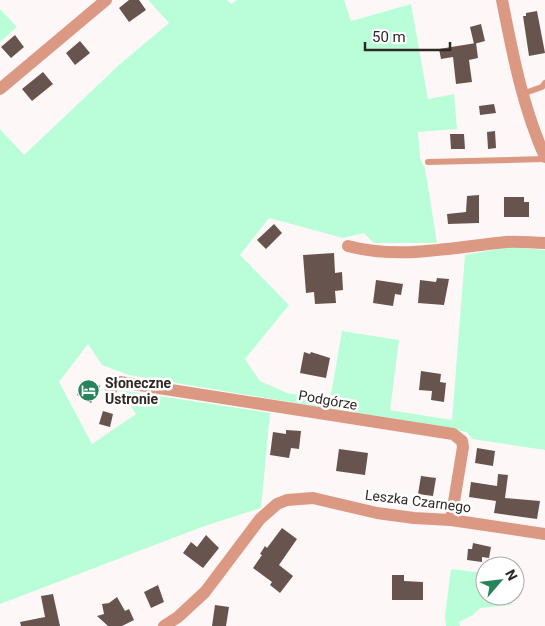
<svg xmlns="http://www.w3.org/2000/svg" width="545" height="626" font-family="Roboto,sans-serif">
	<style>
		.green { fill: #b9fed8 }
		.building { fill: #68544e }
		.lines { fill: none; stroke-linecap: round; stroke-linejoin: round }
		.service { stroke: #db9984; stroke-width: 6 }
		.minor { stroke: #db9984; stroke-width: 12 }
		.labels { text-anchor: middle; stroke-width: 5; stroke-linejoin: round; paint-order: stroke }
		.poi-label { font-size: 14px; font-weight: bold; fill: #312825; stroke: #fff; text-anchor: start }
		.street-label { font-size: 14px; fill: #312825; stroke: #fff }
	</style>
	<rect width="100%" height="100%" fill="#fdf8f7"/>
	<path class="green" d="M148 0H227L231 4 237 0H344L351 21 411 4 428 99 454 94 457 129 418 132 420 158 425 168 437 243H374L364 233 343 238 269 218 240 255 289 305 245 359 260 381 287 393 330 400 342 331 399 340 390 410 452 420 465 255 509 247 545 250V450L472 439 467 432 129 375 102 365 88 344 59 382 92 444 136 414 120 390 270 413 261 508 202 527 0 604V129L24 155 120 64 169 23Z
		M0 9 17 27 0 42Z
		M451 569 485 573V596H514L511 605 480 608 473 615 459 622 460 626H446L445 615Z"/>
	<path class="building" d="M129 0H139L146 10 129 22 119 8Z
		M537 11 545 53 529 56 523 16H526V13Z
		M481 24 485 41 474 44 470 27Z
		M15 35 24 47 11 58 1 47Z
		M80 41 90 53 75 65 66 53Z
		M476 43 478 58 469 60 472 82 456 84 453 57 441 59 439 49Z
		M43 72 53 84 32 101 22 89Z
		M494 104 496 113 480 115 479 106Z
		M495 131 496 148 488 149 487 132Z
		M450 134H464L465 149H451Z
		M479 195V223L448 224 447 214 466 212 467 196Z
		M504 197H524V202H529V217H504Z
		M274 224 282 233 266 249 257 240Z
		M334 253 335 273 342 272 343 290 335 291 336 303 315 304 314 292 306 293 303 255Z
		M437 278 449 279 444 305 418 303 420 280 436 282Z
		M376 280 403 284 401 295 395 294 393 306 373 303Z
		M304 352 310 354 311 352 330 358 326 378 300 373Z
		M421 371 441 374 440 382 446 383 444 402 431 400 432 391 419 390Z
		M92 382 100 386 91 403 77 395 84 383 89 386Z
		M103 411 113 414 110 427 99 424Z
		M286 430 301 431 299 449 291 448 289 458 270 455 273 432 286 434Z
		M477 448 495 451 493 466 475 463Z
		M339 449 368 453 365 475 336 471Z
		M498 474 508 475 505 498 540 501 537 519 494 513 496 501 469 497 471 482 497 486Z
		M421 476 436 478 433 496 418 494Z
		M282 528 297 539 279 565 293 576 280 593 270 585 272 582 253 568 262 555 260 554 265 546 267 548Z
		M206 535 219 548 203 568 183 553 191 542 197 547Z
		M473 543 491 547 489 558 482 557V562L467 560 468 549H472Z
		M392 575H404V581L423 582V600H392Z
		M158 585 164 602 151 608 144 592Z
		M53 594 60 626H21L20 622 45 617 41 596Z
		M117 597 125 611 129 609 134 620 122 626H108L97 616 104 614 102 604 109 603Z
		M215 605 229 607 226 626H212Z"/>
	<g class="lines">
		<path class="service" d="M522 94 542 87 545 83
			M428 162 545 159"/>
		<path class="minor" d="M502 0C513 55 522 105 545 157
			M0 89 106 0
			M348 246C399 260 455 247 506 242 519 241 532 243 545 243
			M111 390 115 383 120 382 453 434 462 441 463 447 451 520
			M164 626 178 617 205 592 260 519 277 504 287 500 313 498 377 513 414 518 451 520 545 534"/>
	</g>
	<defs>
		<symbol id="hotel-disc" viewBox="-11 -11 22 22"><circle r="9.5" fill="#27835a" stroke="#fff"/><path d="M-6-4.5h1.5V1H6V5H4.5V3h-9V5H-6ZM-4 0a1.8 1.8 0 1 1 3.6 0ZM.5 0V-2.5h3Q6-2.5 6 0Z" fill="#fff"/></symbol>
	</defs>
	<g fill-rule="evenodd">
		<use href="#hotel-disc" x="76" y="378" width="25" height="25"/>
	</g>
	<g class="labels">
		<g class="poi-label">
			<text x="105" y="388">Słoneczne<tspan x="105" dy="16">Ustronie</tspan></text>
		</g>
		<g class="street-label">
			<text transform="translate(328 400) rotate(10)" y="5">Podgórze</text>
			<text transform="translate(418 501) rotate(7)" y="5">Leszka Czarnego</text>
		</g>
	</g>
	<g transform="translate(500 581) rotate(62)"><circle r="24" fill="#ffffff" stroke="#ada9a8"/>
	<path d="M0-4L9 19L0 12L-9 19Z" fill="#27835a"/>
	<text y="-8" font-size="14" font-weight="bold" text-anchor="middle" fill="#312825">N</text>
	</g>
	<path d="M365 42v8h85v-8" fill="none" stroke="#312825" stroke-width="2.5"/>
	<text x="372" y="42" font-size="15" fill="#312825" stroke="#ffffff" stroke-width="4" paint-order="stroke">50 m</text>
</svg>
